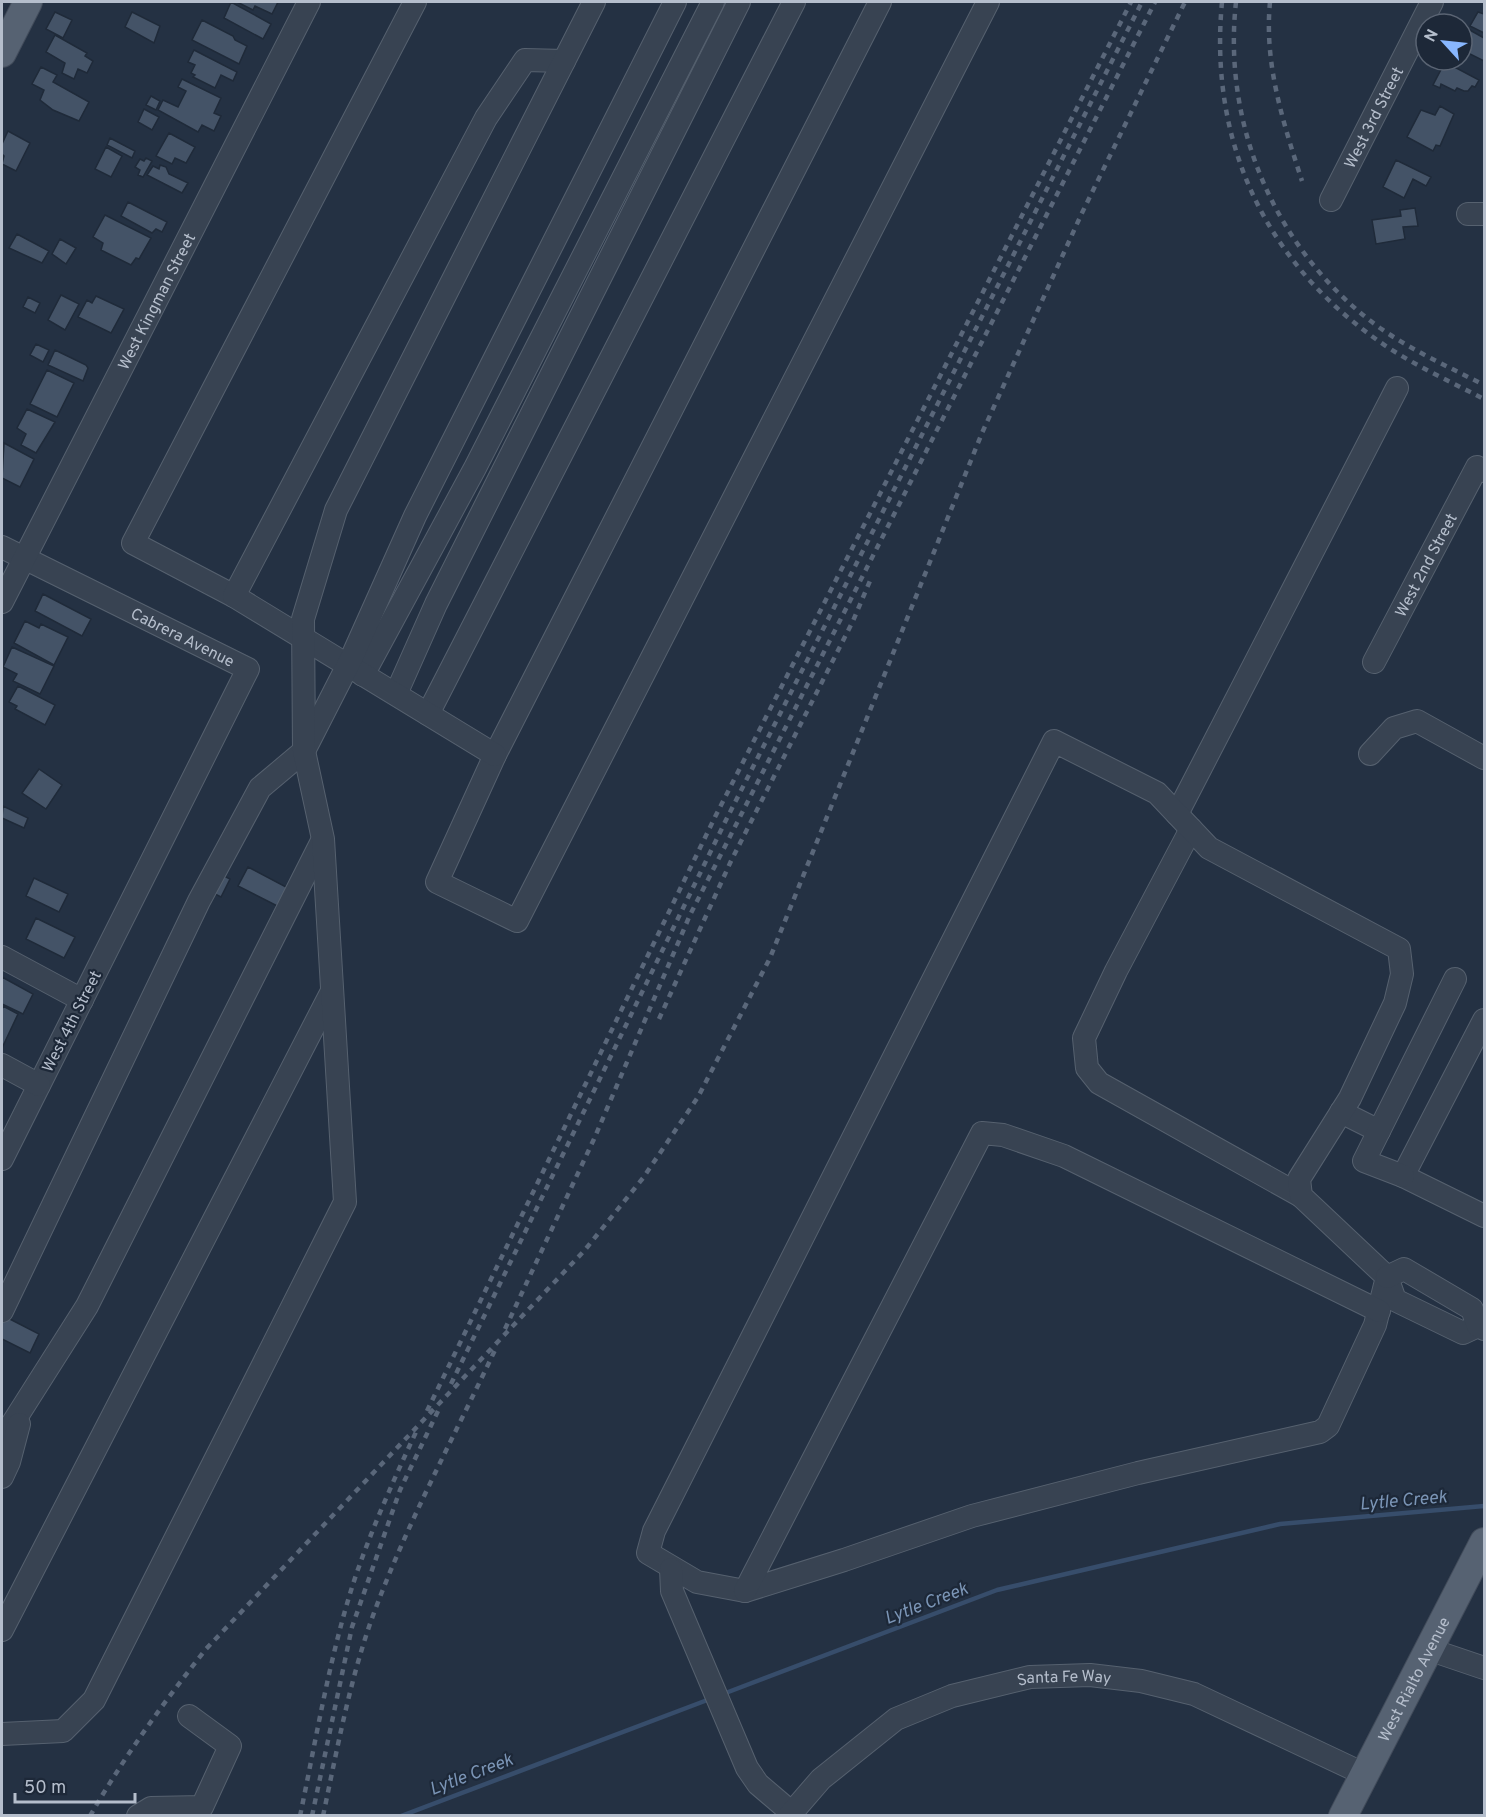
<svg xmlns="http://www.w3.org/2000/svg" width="1486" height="1817" font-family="Overpass,sans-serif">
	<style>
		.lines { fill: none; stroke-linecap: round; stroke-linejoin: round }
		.stream { stroke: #374d6b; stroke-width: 4.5 }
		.building { fill: #445367; stroke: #1f2a39; stroke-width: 1.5 }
		.minor-casing { stroke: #56616f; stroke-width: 24 }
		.major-casing { stroke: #424c5b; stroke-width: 30 }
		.minor { stroke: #384352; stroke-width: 22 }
		.major { stroke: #566272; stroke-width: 28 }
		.rail { stroke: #5a677a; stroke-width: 4.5; stroke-dasharray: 6 6; stroke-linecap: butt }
		.labels { text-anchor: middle; stroke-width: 4.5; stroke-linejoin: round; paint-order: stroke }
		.street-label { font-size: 16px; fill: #b5becc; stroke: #1d2838 }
		.water-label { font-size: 18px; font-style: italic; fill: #7b95b6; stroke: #1d2838 }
	</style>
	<rect width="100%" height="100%" fill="#243143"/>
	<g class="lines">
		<path class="stream" d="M723 1694 997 1590 1280 1524 1484 1506
			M401 1816 710 1699"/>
	</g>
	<path class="building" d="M231 2 271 24 263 39 224 18Z
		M237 2H278L272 14 255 6 253 10Z
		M55 12 72 20 63 38 46 29Z
		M132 12 160 26 154 43 125 27Z
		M1478 12 1484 14V33L1470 26Z
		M202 20 233 36 235 40 247 46 239 64 192 40Z
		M1468 29 1484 38V61L1462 50V39Z
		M55 35 87 53 85 56 93 61 87 73 78 69 74 79 62 73 65 63 46 52Z
		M194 50 237 72 233 81 221 75 215 88 193 77 195 75 191 73 195 65 188 62Z
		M1445 62 1479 80 1475 87 1472 86 1468 91H1464L1457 88 1455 91 1441 84 1440 88 1433 85Z
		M41 67 57 75 53 82 89 102 79 121 53 110 40 100 44 90 32 84Z
		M182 79 221 98 214 113 221 116 214 131 202 125 198 132 158 110 163 100 178 107 186 91 178 87Z
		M151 96 160 101 156 110 146 105Z
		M1440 106 1454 114 1440 146 1436 145 1433 151 1407 137 1421 110 1435 115Z
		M144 109 159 117 152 130 138 122Z
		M8 131 30 143 16 171 2 164 4 156 2 154V144Z
		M169 133 195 147 186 163 175 158 172 164 156 156Z
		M110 138 135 151 132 158 107 145Z
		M106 147 122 156 111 177 95 169Z
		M146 158 152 161 143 177 138 175 140 170 135 167 140 159 144 161Z
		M1396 160 1431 177 1426 186 1413 179 1404 198 1383 187Z
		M160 165 166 167 169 174 188 183 182 193 147 175 153 166 159 169Z
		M128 202 167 222 162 232 156 229 152 233 121 216Z
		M1415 208 1418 226 1403 227 1405 239 1376 244 1372 220 1401 216 1400 210Z
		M105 215 151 238 139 259 136 258 131 265 101 250 103 243 93 237Z
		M17 234 49 251 42 263 9 248Z
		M60 239 76 248 66 264 52 254Z
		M61 295 79 304 65 330 48 320Z
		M96 296 124 309 111 333 78 317 87 300 92 303Z
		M28 297 40 303 35 313 23 307Z
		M36 344 49 350 43 362 30 355Z
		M55 350 86 365 88 368 83 381 48 365Z
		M47 370 74 383 57 417 30 404Z
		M27 409 55 422 36 453 21 445 26 434 17 428Z
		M4 443 34 459 20 487 2 478Z
		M43 594 91 619 82 636 35 611Z
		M25 621 39 628 41 624 68 637 54 665 14 643Z
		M12 647 54 666 40 694 13 681 17 674 3 667Z
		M18 686 55 705 45 725 15 709 17 706 9 702Z
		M39 769 62 785 46 809 22 793Z
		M3 806 28 818 24 828 2 818Z
		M206 867 230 879 221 897 197 885Z
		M248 867 305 897 295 915 238 886Z
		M34 878 68 894 59 912 26 896Z
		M36 918 75 937 64 958 26 939Z
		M2 977 33 994 23 1014 2 1004Z
		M3 1006 18 1014 2 1048V1010Z
		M2 1315 39 1334 30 1353 2 1339Z"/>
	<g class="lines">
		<defs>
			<g id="minor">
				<path d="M880 2 495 755 437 882 517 921 988 2"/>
				<path id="s1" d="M1331 200 1432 2"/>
				<path d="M1468 214H1484"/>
				<path id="s2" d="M2 547 248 669 2 1159"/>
				<path d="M234 596 133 543 415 2"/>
				<path id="s3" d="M2 602 309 2"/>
				<path id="s4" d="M1374 662 1477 467 1484 471"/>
				<path d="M363 675 475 468 713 2"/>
				<path d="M396 694 436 604 739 2"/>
				<path d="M428 714 794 2"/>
				<path d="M1370 754 1394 728 1417 721 1484 758"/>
				<path d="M495 755 234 596 486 118 525 60 564 61"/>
				<path d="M1177 814 1397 388"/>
				<path d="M1191 829 1116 971 1084 1038 1087 1068 1099 1083 1301 1196"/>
				<path d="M2 957 82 1000"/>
				<path d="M1484 1020 1403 1176 1484 1216"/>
				<path d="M2 1065 39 1085"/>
				<path d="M1341 1112 1379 1131"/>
				<path d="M1403 1176 1364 1161 1455 979"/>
				<path d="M1387 1277 1375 1325 1328 1426 1320 1432 1138 1473 972 1516 844 1560 745 1591 697 1582 648 1553 654 1531 1054 741 1157 793 1209 848 1399 949 1402 974 1395 1003 1350 1098 1299 1179 1301 1196 1387 1277 1395 1300 1463 1333 1478 1326"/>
				<path d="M1387 1277 1404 1269 1472 1309 1478 1326 1484 1329"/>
				<path d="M2 1311 199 901 260 788 304 751 351 659 415 516 675 2"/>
				<path d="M2 1440 87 1306 322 841"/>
				<path d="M2 1477 9 1462 19 1424"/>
				<path d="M671 1569 672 1591 747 1768 758 1784 792 1813"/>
				<path d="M745 1591 982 1133 1003 1135 1064 1156 1379 1311"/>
				<path d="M2 1630 332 991"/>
				<path d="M1428 1649 1484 1668"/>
				<path d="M2 1734 63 1731 94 1700 345 1202 323 839 304 751 303 619 336 510 594 2"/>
				<path d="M138 1816 151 1808 202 1807 230 1746 189 1716"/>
				<path id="s5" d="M789 1816 821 1779 896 1719 952 1696 1030 1677 1090 1675 1141 1681 1194 1694 1364 1774"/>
			</g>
			<g id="major">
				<path d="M2 53 28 2"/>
				<path id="s6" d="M1343 1816 1484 1542"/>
			</g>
		</defs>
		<use href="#minor" class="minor-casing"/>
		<use href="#major" class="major-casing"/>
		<use href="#minor" class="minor"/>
		<use href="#major" class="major"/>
		<path class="rail" d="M1222 2C1209 138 1262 257 1373 337 1407 362 1447 380 1484 399
			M1236 2C1222 127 1277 254 1380 328 1413 351 1449 367 1484 385
			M1270 2C1264 64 1283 122 1302 181
			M659 1019 731 861 853 621 872 576
			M505 1329 594 1139 690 915 1155 2
			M451 1384 725 822 1142 2
			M427 1411 715 817 1131 2
			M90 1816C124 1757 163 1703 206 1649L584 1251 643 1178 698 1097 770 958 982 433 1081 215 1185 2
			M300 1816C317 1735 330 1653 356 1575 373 1526 394 1479 416 1432
			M312 1816 352 1627 400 1490 438 1411
			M323 1816C337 1750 349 1684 371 1621 404 1529 453 1439 495 1350"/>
	</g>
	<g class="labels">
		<g class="street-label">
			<text dy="6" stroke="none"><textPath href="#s1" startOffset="93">West 3rd Street</textPath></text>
			<text dy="6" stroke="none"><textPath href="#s3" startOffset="338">West Kingman Street</textPath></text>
			<text dy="6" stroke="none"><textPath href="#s4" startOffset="110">West 2nd Street</textPath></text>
			<text dy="6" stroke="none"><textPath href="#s2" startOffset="202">Cabrera Avenue</textPath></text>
			<text transform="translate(71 1021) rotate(-63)" y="6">West 4th Street</text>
			<text dy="6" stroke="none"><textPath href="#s6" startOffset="154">West Rialto Avenue</textPath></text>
			<text dy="6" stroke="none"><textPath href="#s5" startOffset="320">Santa Fe Way</textPath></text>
		</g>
		<g class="water-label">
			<text transform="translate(1403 1500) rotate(-5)" y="6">Lytle Creek</text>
			<text transform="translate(926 1603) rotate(-21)" y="6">Lytle Creek</text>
			<text transform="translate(471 1774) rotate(-21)" y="6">Lytle Creek</text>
		</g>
	</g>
	<rect width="1486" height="1817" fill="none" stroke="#b5becc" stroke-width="6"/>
	<g transform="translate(1444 42) rotate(297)"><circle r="28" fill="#1d2838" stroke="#5a6473" stroke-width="1.5"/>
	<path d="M0-4.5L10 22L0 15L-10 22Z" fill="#88b7ff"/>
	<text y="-9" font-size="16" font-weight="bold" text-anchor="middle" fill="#b5becc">N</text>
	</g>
	<path d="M15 1793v9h120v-9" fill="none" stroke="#b5becc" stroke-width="3"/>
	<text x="24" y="1793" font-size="18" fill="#b5becc" stroke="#1d2838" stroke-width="4.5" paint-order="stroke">50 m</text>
</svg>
